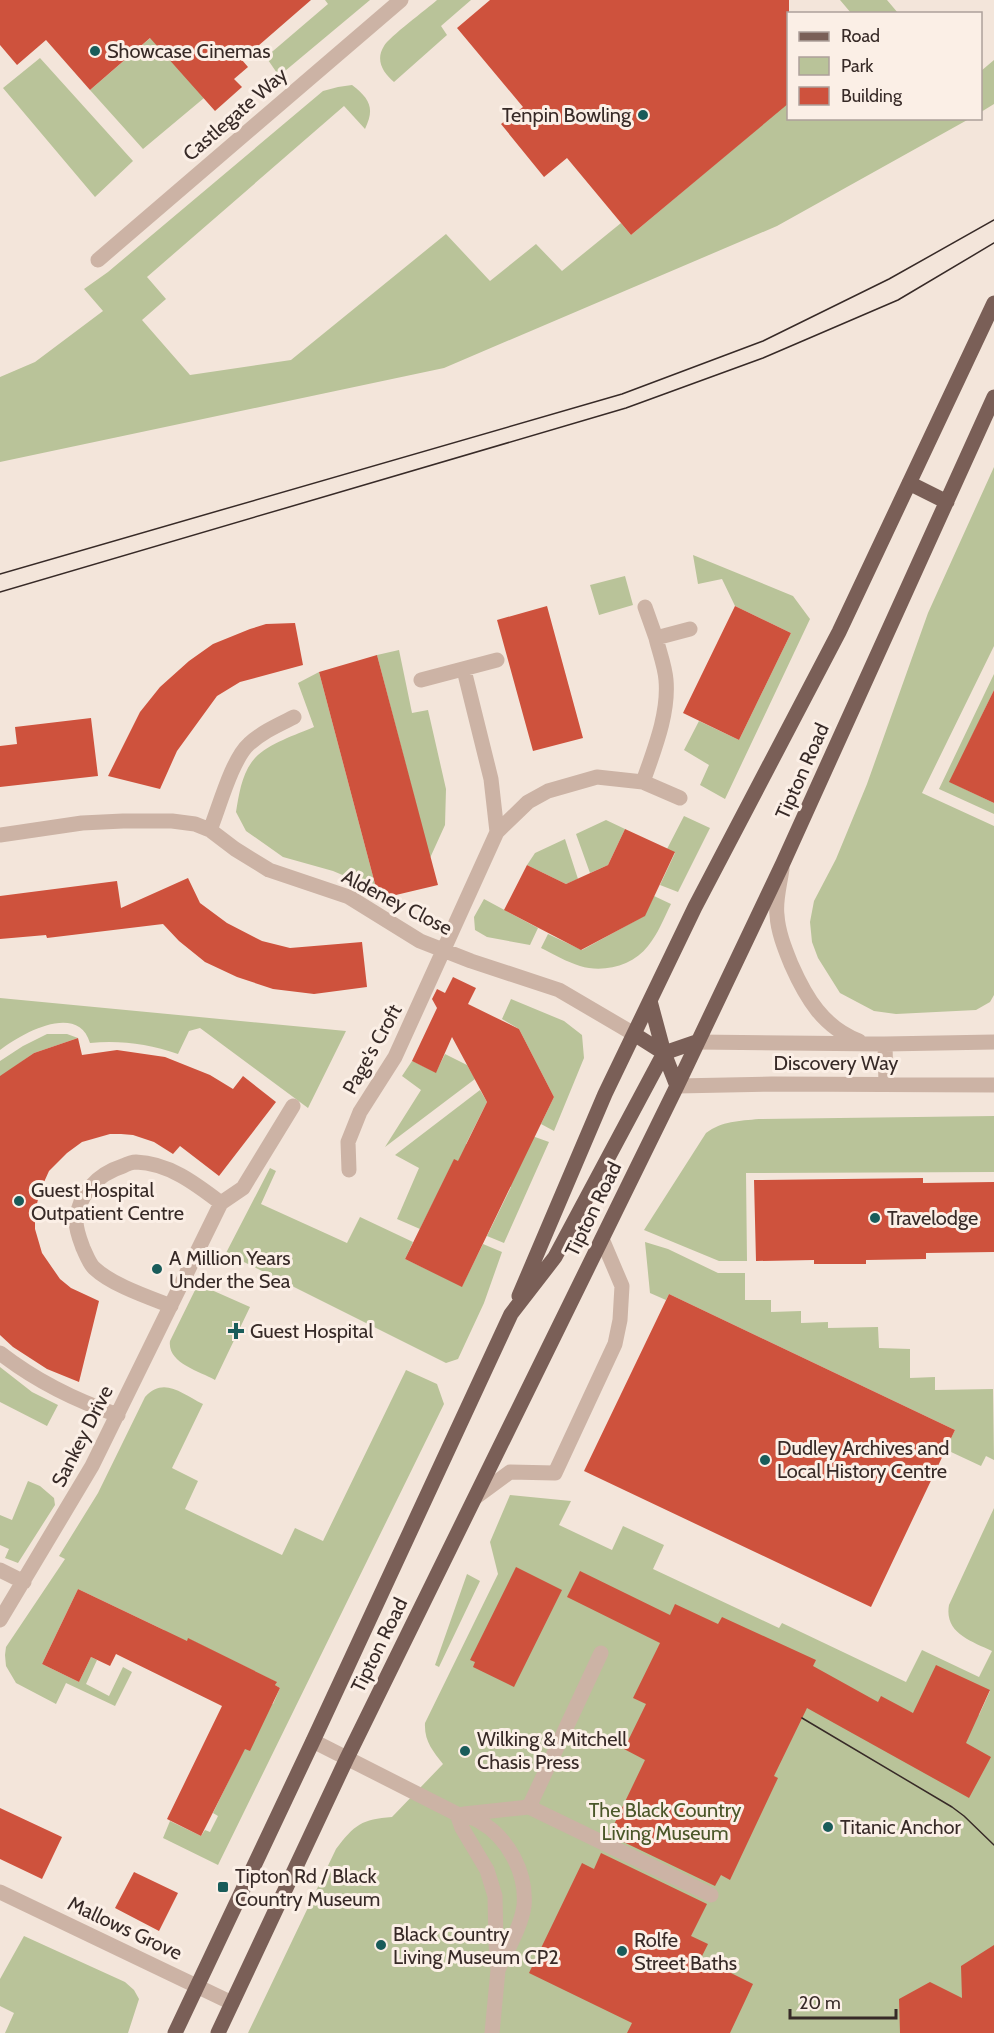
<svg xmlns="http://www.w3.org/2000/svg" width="994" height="2033" font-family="Cabin,sans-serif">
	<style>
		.green { fill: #b9c399; fill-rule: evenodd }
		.building { fill: #ce523d }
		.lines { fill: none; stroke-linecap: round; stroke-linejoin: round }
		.minor { stroke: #ccb3a5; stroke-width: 15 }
		.major { stroke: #7a5f57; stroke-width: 15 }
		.tram { stroke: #372a27; stroke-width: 1.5 }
		.poi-dot { fill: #195c5a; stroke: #fbefe6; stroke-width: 2 }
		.labels { text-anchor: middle; stroke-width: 6; stroke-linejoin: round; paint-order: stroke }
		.poi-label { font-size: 20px; fill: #372a27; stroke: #fbefe6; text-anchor: start }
		.street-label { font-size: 20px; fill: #372a27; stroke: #fbefe6 }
		.park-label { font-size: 20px; fill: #4b5729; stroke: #fbefe6 }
	</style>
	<rect width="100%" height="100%" fill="#f3e5da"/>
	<path class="green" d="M325 0H370L279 76 266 57 328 4Z
		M437 0H471L441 26 447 35 394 82C383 73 375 60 384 46 389 37 427 9 437 0Z
		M840 0H887L898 13H851Z
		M170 21 204 98 143 149 90 90Z
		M40 58 133 161 95 197 3 88Z
		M994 60V104L981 112V71Z
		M352 85C370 99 375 108 365 129L344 106 147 277 166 299 142 320 190 375 291 360 446 234 490 281 536 244 562 271 621 223 631 235 788 103V118L969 119 777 226 444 368 0 462V377L35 362 103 311 84 289 108 272 323 91 338 87Z
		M994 467V646L922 793 994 826V995L990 1002 976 1010 896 1014 874 1011 840 993 818 958 812 942 810 922 814 901 836 859 867 784 928 613Z
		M693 555 793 596 810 619 725 799 700 785 709 765 684 750 699 721 739 740 791 633 735 606 722 579 698 584Z
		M625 576 633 605 599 615 590 585Z
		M399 650 412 713 428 710 446 789 445 825 430 858 377 655Z
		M319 672 379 899 352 879 333 871 283 857 246 831 236 812C239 794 242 772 255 758 269 743 296 735 314 727L298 683Z
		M994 674V690L950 782 994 803V814L939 789Z
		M684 816 710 828 678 892 660 885 675 853 667 849Z
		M606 820 625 829 608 865 590 873 576 834Z
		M565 839 578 879 566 884 527 865 535 853Z
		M654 896 671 904C664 918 658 934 648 946 633 966 603 973 580 966 567 962 553 954 541 948L548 934 582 950 644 916Z
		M484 899 538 928 530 945 487 937 475 930 474 917Z
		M0 998 346 1031 308 1108 200 1028 189 1031 178 1054C149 1044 120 1040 90 1043 78 1002 22 1033 0 1050Z
		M511 999 564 1021 582 1035 584 1058 554 1131 541 1124 554 1097 519 1029 502 1019Z
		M47 1034H67L78 1038 34 1053 0 1077V1061L23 1046Z
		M445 1054 467 1065 475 1079 385 1147 421 1090 402 1076 412 1061 436 1072Z
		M480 1090 487 1102 466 1144 535 1137 549 1142 504 1243 487 1236 511 1187 454 1160 420 1229 397 1219 419 1168 395 1155Z
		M994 1116V1172L746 1173 747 1261H719L644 1230 706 1133C722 1121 739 1121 759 1119Z
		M270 1168 276 1171 261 1204 347 1243 360 1217 413 1242 405 1259 462 1286 483 1244 502 1252 484 1303 458 1359 446 1363 226 1253Z
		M645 1242 668 1249 718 1273H745V1300H771V1312L801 1311V1323L828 1322V1328L878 1327 879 1348 910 1349V1378L935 1377V1390L993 1389 994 1460 986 1456 981 1466 951 1452 946 1449 955 1430 669 1294 666 1300 650 1293Z
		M198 1284 250 1307 215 1380C199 1371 167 1363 170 1341Z
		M0 1367 32 1392 58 1405 47 1426 0 1402Z
		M406 1370 437 1384 444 1404 218 1865 163 1838 170 1821 201 1836 205 1830 210 1832 218 1816 213 1813 267 1702 273 1704 280 1688 275 1685 276 1682 189 1639 177 1661 164 1630 78 1589 42 1664 79 1682 91 1657 97 1660 86 1684 109 1696 123 1667 132 1672 115 1706 66 1683 56 1704 16 1683 6 1666 5 1655 6 1647 65 1559 59 1556 98 1493 145 1397C164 1376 182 1394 203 1404L172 1468 198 1481 185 1509 282 1555 295 1528 323 1541Z
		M28 1481 40 1486 54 1498 55 1505 18 1563 5 1558 9 1549 0 1545V1515L12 1520Z
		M510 1495 571 1501 559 1525 612 1550 623 1526 664 1545 653 1569 779 1628 782 1623 906 1682 922 1650 979 1677 992 1651C971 1641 944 1633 949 1605L994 1508V2033H248L336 1849C354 1825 362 1819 392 1817L443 1764C433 1751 424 1741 425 1723L498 1574 490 1542ZM956 1675 990 1691 979 1715 944 1700Z
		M467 1574 480 1581 439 1667 435 1665Z
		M24 1936 125 1982 134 1990 139 1999 128 2033H5L14 2013 0 2006V1979Z"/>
	<path class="building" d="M0 0H311L242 60 248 67 234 79 242 87 215 111 150 38 90 90 46 40 17 65 0 45Z
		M490 0H789V103L631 235 567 158 544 177 501 124 523 107 457 28Z
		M547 606 583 738 533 751 497 620Z
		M735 606 791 633 739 740 683 713Z
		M295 623 303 665 240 682 217 696 177 751 160 789 108 776 140 712 160 687 189 661 213 644 250 629 266 624Z
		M377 655 438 885 379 899 319 672Z
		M994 690V803L949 782Z
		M91 718 98 776 0 787V746L17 744 15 727Z
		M625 829 675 852 645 916 581 950 504 910 527 865 566 884 608 865Z
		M188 878 200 903 227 923 262 941 290 948 362 942 367 987 314 994 273 989 237 977 205 962 179 941 163 924 47 938 46 935 0 939V896L117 881 121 908Z
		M453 977 476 988 468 1004 519 1029 554 1097 462 1287 405 1259 454 1159 458 1161 487 1102 452 1037 436 1073 412 1061 437 1008 432 999 437 989 445 993Z
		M78 1038 82 1055 117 1050 165 1057 210 1075 233 1089 243 1076 276 1102 219 1176 180 1146 173 1154 154 1142 133 1135 121 1134H110L82 1142 67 1153 49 1171 40 1191 35 1212V1229L42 1253 60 1279 71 1288 99 1301 79 1382 47 1369 13 1347 0 1335V1076L34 1053Z
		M923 1178V1183L994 1182V1252L926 1253V1259L866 1260V1264H814V1260L756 1261 754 1180Z
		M669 1294 955 1430 871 1607 584 1471Z
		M516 1567 562 1590 514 1687 473 1667 475 1662 470 1660Z
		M580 1571 670 1615 675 1604 718 1624 722 1617 816 1660 813 1666 878 1702 881 1696 913 1713 936 1665 990 1690 966 1743 991 1757 969 1798 807 1708 774 1776 778 1778 730 1880 721 1875 715 1886 609 1835 645 1760 624 1749 646 1704 633 1698 660 1643 567 1597Z
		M78 1589 187 1641 188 1638 277 1682 275 1685 280 1688 250 1751 245 1749 201 1836 167 1819 222 1706 116 1654 110 1666 91 1657 79 1682 42 1664Z
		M0 1808 62 1837 42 1879 0 1859Z
		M601 1853 707 1904 691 1936 708 1944 701 1958 753 1984 730 2033H627L632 2023 529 1973 582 1863 594 1869Z
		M134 1872 178 1893 159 1931 115 1908Z
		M994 1945V2033H900L899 1999 930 1982 962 1998 961 1966Z"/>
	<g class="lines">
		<path class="minor" d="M98 260 401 0
			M645 607 656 638 690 629
			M464 670 491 779 497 832
			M421 680 497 660
			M643 782C654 750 669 714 666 680 665 666 659 651 656 638
			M210 830C219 808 232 759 249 744 262 732 278 725 294 717
			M0 835 82 823 123 821H172L195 824 210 830 235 849 269 870 349 897 420 941 471 961 559 990 634 1034
			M782 869C780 884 775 901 777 915 778 932 785 949 791 964 806 998 823 1027 859 1041
			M696 1042 885 1044 994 1042
			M885 1044 886 1085
			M677 1086 772 1084 994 1085
			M349 1170 348 1142 360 1112 395 1057 497 832 528 802 548 791 597 777 643 782 680 798
			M221 1203 243 1188 293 1106
			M0 1353C36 1381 74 1400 118 1415
			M476 1497 510 1472 555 1473 615 1344 620 1320 622 1286 602 1239
			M0 1570 24 1582
			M0 1620 92 1466 221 1203C196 1184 169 1163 136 1162 132 1162 127 1164 123 1166 98 1174 79 1193 76 1221 76 1230 80 1240 83 1248 86 1254 89 1263 94 1268 112 1285 148 1297 171 1306
			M313 1741 457 1814C464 1816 473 1817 479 1821 508 1837 527 1873 524 1906 521 1927 507 1950 498 1970
			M529 1807 601 1653
			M457 1814 462 1828 487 1870 495 1896 496 1944 498 1970 492 2033
			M464 1814 529 1807 711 1895
			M0 1892 232 2003"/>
		<path class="major" d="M909 483 947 502
			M650 1001 664 1053 677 1086
			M634 1034 664 1053
			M519 1296 605 1094 695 907 839 632 994 303
			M175 2033 313 1741 511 1314 555 1257 664 1053 696 1042
			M218 2033 347 1758 677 1086 783 863 994 397"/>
		<path class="tram" d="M0 574 622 394 763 341 889 279 994 220
			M0 592 626 408 763 358 898 300 994 243
			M802 1718 952 1807 964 1816 994 1845"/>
	</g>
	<g class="poi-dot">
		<circle cx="95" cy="51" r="6"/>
		<circle cx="643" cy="115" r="6"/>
		<circle cx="19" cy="1201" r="6"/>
		<circle cx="875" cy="1218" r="6"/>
		<circle cx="157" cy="1269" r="6"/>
		<path d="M233 1322h6v6h6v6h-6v6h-6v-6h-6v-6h6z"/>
		<circle cx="765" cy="1460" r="6"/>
		<circle cx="465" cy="1751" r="6"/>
		<circle cx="828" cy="1827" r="6"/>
		<rect x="217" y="1881" width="12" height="12" rx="3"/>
		<circle cx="381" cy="1945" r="6"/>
		<circle cx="622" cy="1951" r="6"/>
	</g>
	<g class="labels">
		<g class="poi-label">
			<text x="107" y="58">Showcase Cinemas</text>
			<text x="631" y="122" text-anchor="end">Tenpin Bowling</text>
			<text x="31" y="1197">Guest Hospital<tspan x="31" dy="23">Outpatient Centre</tspan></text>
			<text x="887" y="1225">Travelodge</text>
			<text x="169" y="1265">A Million Years<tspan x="169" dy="23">Under the Sea</tspan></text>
			<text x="250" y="1338">Guest Hospital</text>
			<text x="777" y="1455">Dudley Archives and<tspan x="777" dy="23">Local History Centre</tspan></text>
			<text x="477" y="1746">Wilking &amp; Mitchell<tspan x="477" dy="23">Chasis Press</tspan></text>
			<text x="840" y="1834">Titanic Anchor</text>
			<text x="235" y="1883">Tipton Rd / Black<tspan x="235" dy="23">Country Museum</tspan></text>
			<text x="393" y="1941">Black Country<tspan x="393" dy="23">Living Museum CP2</tspan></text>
			<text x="634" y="1947">Rolfe<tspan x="634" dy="23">Street Baths</tspan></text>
		</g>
		<g class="street-label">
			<text transform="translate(235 114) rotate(-41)" y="7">Castlegate Way</text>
			<text transform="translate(802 771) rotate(-66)" y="7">Tipton Road</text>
			<text transform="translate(397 902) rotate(27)" y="7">Aldeney Close</text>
			<text transform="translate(372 1049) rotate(-61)" y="7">Page's Croft</text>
			<text x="836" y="1070">Discovery Way</text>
			<text transform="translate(593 1209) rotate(-64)" y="7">Tipton Road</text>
			<text transform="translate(82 1436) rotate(-63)" y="7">Sankey Drive</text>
			<text transform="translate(379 1645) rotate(-64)" y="7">Tipton Road</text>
			<text transform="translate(125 1928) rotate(25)" y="7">Mallows Grove</text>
		</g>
		<g class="park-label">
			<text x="665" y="1817">The Black Country<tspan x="665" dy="23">Living Museum</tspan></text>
		</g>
	</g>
	<rect x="787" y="12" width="195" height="108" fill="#fbefe6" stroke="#ada09a" stroke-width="1.5"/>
	<rect x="799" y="32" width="30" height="9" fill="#7a5f57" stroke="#ada09a" stroke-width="1.5"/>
	<text x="841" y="42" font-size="18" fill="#372a27">Road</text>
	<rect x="799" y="57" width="30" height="18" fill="#b9c399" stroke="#ada09a" stroke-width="1.5"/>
	<text x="841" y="72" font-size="18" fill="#372a27">Park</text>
	<rect x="799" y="87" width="30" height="18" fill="#ce523d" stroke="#ada09a" stroke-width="1.5"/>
	<text x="841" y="102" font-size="18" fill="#372a27">Building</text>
	<path d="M790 2009v9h106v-9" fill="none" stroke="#372a27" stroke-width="3"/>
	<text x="799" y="2009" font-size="18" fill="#372a27" stroke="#fbefe6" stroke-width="4.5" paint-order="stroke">20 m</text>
</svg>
